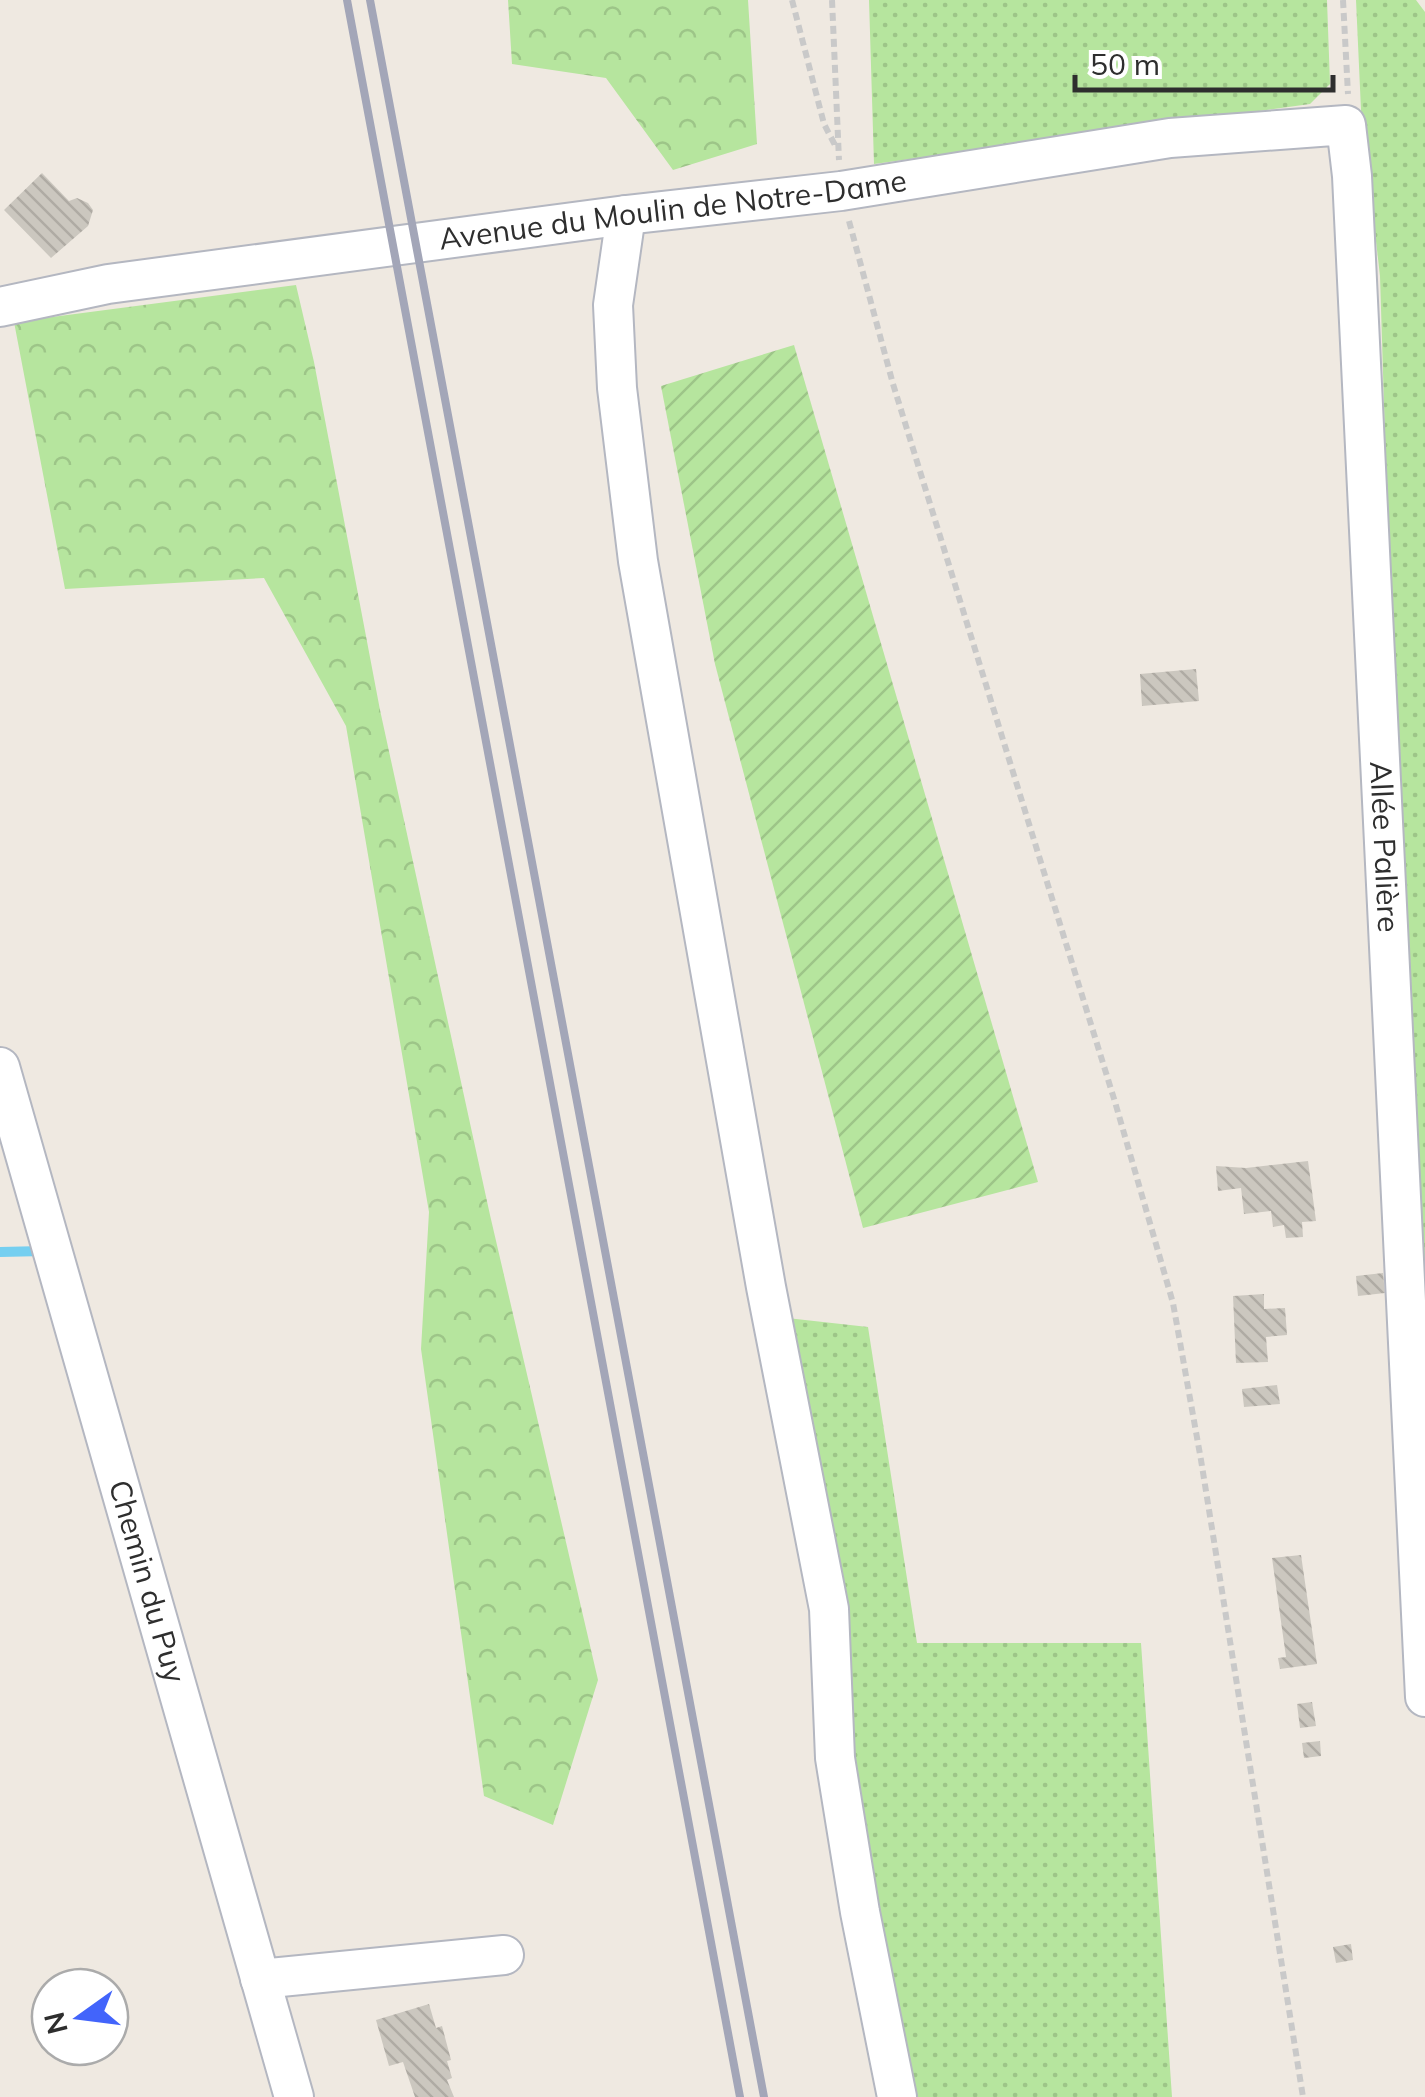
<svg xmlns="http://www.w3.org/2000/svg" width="1425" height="2097" font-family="Mulish,sans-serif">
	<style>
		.grass { fill: url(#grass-dots) }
		.forest { fill: url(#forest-crowns) }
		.garden { fill: url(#garden-furrows) }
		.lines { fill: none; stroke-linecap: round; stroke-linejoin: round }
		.stream { stroke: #75cff0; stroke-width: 10 }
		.building { fill: url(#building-back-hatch) }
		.minor-casing { stroke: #b4b7c1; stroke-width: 42 }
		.path { stroke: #c9c9c9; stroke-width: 6; stroke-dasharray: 8 5; stroke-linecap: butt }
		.minor { stroke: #fff; stroke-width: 38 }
		.rail { stroke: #a3a6b8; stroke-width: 8 }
		.labels { text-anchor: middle; stroke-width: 8; stroke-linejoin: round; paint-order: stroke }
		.street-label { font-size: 30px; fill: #2e2e2e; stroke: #fff }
	</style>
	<defs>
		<pattern id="grass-dots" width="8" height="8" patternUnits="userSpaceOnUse" patternTransform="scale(2.5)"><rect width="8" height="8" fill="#b6e59e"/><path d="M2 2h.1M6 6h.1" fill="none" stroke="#9dc588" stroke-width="1.8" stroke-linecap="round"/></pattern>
		<pattern id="forest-crowns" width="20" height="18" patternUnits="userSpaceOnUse" patternTransform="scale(2.5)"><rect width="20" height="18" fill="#b6e59e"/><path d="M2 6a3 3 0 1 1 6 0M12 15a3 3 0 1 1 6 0" fill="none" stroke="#9dc588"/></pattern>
		<pattern id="garden-furrows" width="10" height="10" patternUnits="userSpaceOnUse" patternTransform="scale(2.5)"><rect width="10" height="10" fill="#b6e59e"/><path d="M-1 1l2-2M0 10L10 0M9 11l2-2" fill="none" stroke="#9dc588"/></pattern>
		<pattern id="building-back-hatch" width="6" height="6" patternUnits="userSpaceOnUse" patternTransform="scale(2.5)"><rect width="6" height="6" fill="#cbc7bf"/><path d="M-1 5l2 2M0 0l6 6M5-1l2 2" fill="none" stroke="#afaba4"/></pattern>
	</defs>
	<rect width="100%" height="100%" fill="#efe9e1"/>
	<path class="grass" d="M869 0H1327L1330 84 1310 104 874 164Z
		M1356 0H1416L1425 12V1344L1404 1048 1380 276 1361 110Z
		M787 1318 868 1327 917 1643H1141L1172 2097H912L843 1726Z"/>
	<path class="forest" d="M508 0H748L757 144 673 170 606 78 512 64Z
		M296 285 314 362 380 710 490 1215 598 1680 553 1825 484 1796 421 1349 429 1212 346 726 264 578 65 589 14 322Z"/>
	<path class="garden" d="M794 345 1038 1182 863 1228 715 664 661 386Z"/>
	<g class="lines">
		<path class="stream" d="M0 1252 44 1251"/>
	</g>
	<path class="building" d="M42 173 69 201 77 198 88 203 93 210 88 226 51 258 4 210Z
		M1196 669 1199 701 1142 706 1140 674Z
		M1308 1161 1316 1221 1302 1222 1303 1237 1286 1238 1284 1225 1273 1227 1271 1211 1244 1214 1241 1188 1218 1191 1216 1166 1246 1168Z
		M1383 1273 1385 1293 1358 1296 1356 1276Z
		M1264 1294V1309L1285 1308 1287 1335 1266 1337 1268 1362 1236 1363 1233 1296Z
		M1277 1385 1280 1404 1244 1407 1242 1389Z
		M1301 1555 1317 1664 1280 1669 1278 1658 1286 1657 1272 1558Z
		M1312 1702 1316 1726 1300 1728 1297 1704Z
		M1320 1741 1321 1756 1304 1758 1302 1743Z
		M1351 1944 1353 1960 1336 1963 1333 1947Z
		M429 2004 436 2028 442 2026 451 2060 447 2061 452 2078 447 2080 454 2097H415L403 2062 389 2066 376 2020Z"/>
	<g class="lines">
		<defs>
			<g id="minor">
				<path d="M626 215 613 305 617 388 638 561 766 1287 829 1609 835 1758 860 1912 897 2097"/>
				<path id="s1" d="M0 307 108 284 626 215 841 191 1170 138 1346 125 1352 176 1425 1697"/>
				<path id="s2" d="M0 1067 294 2097"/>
				<path d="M260 1979 504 1955"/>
			</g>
		</defs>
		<use href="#minor" class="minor-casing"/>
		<path class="path" d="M792 0 824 124 836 147
			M832 0 839 160
			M1343 0 1348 94
			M849 221 893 384 1115 1102 1173 1303 1201 1460 1303 2097"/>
		<use href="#minor" class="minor"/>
		<path class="rail" d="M347 0 740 2097
			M370 0 764 2097"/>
	</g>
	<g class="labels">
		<g class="street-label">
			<text dy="10" stroke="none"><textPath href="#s1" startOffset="680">Avenue du Moulin de Notre-Dame</textPath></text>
			<text dy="10" stroke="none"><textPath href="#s1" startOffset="2082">Allée Palière</textPath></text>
			<text dy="10" stroke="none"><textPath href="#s2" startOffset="535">Chemin du Puy</textPath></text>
		</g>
	</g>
	<g transform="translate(80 2017) rotate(256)"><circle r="48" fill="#ffffff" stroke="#ababab" stroke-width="2.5"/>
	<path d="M0-8L18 38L0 25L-18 38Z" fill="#4264fb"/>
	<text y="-15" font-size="28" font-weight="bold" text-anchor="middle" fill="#2e2e2e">N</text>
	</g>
	<path d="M1075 75v15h258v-15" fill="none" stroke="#2e2e2e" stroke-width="5"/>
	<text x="1090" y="75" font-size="30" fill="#2e2e2e" stroke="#ffffff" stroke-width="8" paint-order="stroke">50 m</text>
</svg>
